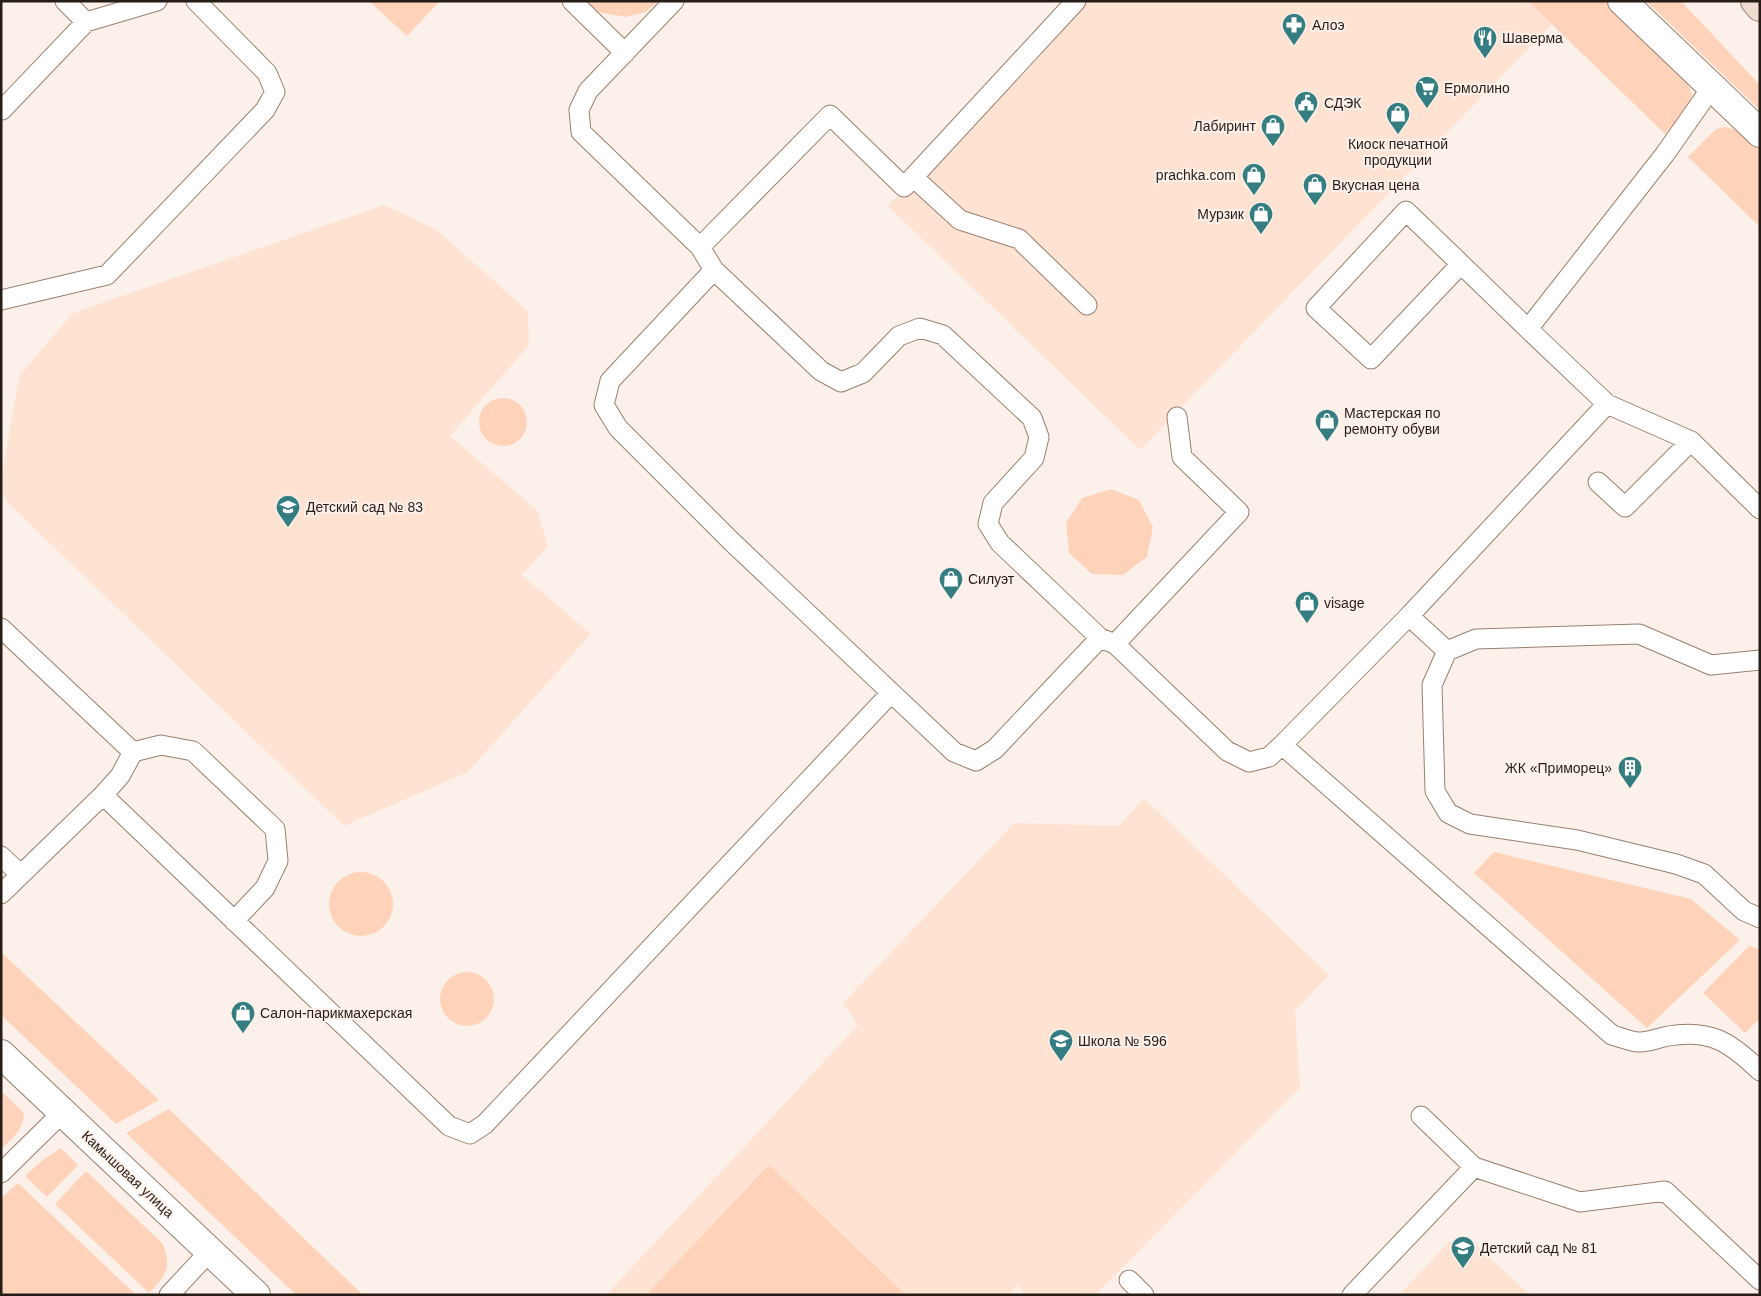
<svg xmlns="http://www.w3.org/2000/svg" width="1761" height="1296" font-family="Helvetica,sans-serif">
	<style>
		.built { fill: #fee2d2 }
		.green { fill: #fed3ba }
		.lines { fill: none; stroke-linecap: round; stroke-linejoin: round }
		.service-casing { stroke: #987f70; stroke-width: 21 }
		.minor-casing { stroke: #987f70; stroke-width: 30 }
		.tertiary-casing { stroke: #987f70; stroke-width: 30 }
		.secondary-casing { stroke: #987f70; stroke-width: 30 }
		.service { stroke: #fff; stroke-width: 19 }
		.minor { stroke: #fff; stroke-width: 28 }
		.tertiary { stroke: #fff; stroke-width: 28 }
		.secondary { stroke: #eedcd1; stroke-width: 28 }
		.labels { text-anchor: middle; stroke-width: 4; stroke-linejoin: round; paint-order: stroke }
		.poi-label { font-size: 14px; fill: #271d17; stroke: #fcf1ea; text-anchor: start }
		.street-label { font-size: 14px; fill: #271d17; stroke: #fcf1ea }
	</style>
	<rect width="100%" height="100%" fill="#fcf1ea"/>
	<path class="built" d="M1087 1H1535L1555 21 1140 450 888 206Z
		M384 205 437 230 528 311 529 345 450 436 537 510 548 546 522 575 591 634 468 772 344 826 8 503 1 490 2 476 19 376 73 313Z
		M1144 798 1329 975 1295 1011 1300 1088 1095 1295H1026L1017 1285 1007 1295H606L858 1025 843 1003 1014 823 1119 826Z
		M1449 1242 1474 1243 1530 1295H1399Z"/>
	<path class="green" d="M369 1H440L407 36Z
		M583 1H659L646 12 626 17 597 12Z
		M1528 1H1607L1686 78 1692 95 1689 105 1665 134Z
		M1646 1H1681L1760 85V110Z
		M1726 127 1741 132 1760 150V227L1688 157 1716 129Z
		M479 422a24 24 0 1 1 48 0a24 24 0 1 1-48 0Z
		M1111 489 1139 500 1153 527 1147 557 1123 575 1092 574 1069 553 1066 523 1082 498Z
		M1494 852 1691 899 1740 940 1647 1028 1474 873Z
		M329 904a32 32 0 1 1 64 0a32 32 0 1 1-64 0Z
		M1749 946 1760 949V1018L1745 1033 1703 993Z
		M1 952 159 1100 116 1124 1 1015Z
		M440 999a27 27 0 1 1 54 0a27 27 0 1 1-54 0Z
		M1 1091 24 1113C23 1130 13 1138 1 1149Z
		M169 1109 363 1295H296L126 1133Z
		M61 1148 78 1165 47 1197 25 1176 44 1159Z
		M769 1165 906 1295H646Z
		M86 1171 163 1244C172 1268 166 1275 149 1293L55 1204Z
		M18 1183 136 1295H1V1198Z"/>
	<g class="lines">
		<defs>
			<path id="service" d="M65 1 86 22
				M572 1 625 53
				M674 1 588 91 579 110 581 132 700 247 714 270 821 371 841 382 863 373 899 336 920 328 943 335 1032 418 1039 437 1034 458 993 503 988 524 1000 543 1100 638 1115 644 1227 751 1249 762 1269 757 1282 745 1409 616 1607 404
				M1712 87 1665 154 1528 329 1607 404 1691 441 1760 509
				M2 110 86 22 157 1
				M913 177 960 220 1019 239 1087 305
				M700 247 830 115 904 187 1076 1
				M1461 264 1406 211 1316 308 1371 359 1461 264 1528 329
				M714 270 610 381 604 405 618 428 731 541 954 752 976 761 995 749 1100 638
				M1 300 107 275 265 110 275 92 267 73 196 1
				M1598 482 1625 507 1691 441
				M1409 616 1447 651
				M1 628 133 752 120 776 103 795
				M1115 644 1239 512 1182 457 1177 417
				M1760 660 1711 665 1639 634 1476 639 1447 651 1432 685 1435 791 1448 813 1470 824 1577 840 1676 864 1704 874 1744 911 1760 918
				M1282 745 1612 1035C1620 1037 1629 1041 1638 1042 1647 1043 1658 1038 1668 1036 1711 1029 1730 1042 1760 1071
				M133 752 161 745 193 751 275 829 278 861 265 888 234 921
				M1 856 20 874
				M1 894 103 795 449 1126 470 1134 485 1124 891 693
				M1474 1167 1580 1202 1665 1191 1760 1280
				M1 1173 63 1112
				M1129 1280 1144 1295
				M169 1295 210 1251
				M1352 1295 1474 1167 1421 1116"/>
			<path id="minor" d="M1622 1 1760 133"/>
			<path id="tertiary" d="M1 1054 256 1295"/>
			<path id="secondary" d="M1755 1 1760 7"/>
		</defs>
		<use href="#service" class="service-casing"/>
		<use href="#minor" class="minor-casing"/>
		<use href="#tertiary" class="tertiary-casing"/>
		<use href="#secondary" class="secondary-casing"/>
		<use href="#service" class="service"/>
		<use href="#minor" class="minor"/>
		<use href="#tertiary" class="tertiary"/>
		<use href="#secondary" class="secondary"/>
	</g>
	<defs>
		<symbol id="pharmacy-pin" viewBox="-11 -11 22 30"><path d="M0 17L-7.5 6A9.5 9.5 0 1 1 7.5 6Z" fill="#347d81" stroke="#fcf1ea"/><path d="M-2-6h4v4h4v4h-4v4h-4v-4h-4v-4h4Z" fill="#fff"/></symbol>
		<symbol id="restaurant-pin" viewBox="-11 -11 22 30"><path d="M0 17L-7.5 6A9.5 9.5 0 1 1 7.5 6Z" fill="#347d81" stroke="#fcf1ea"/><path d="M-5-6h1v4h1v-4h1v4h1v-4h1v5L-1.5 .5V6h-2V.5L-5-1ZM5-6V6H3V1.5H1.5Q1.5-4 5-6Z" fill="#fff"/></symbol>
		<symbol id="supermarket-pin" viewBox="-11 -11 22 30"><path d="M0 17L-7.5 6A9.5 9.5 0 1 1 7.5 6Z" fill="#347d81" stroke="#fcf1ea"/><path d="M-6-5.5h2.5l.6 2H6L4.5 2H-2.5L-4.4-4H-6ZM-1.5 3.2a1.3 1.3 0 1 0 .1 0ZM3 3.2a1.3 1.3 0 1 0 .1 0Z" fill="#fff"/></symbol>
		<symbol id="civic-pin" viewBox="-11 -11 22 30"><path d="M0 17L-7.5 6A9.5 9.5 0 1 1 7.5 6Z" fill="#347d81" stroke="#fcf1ea"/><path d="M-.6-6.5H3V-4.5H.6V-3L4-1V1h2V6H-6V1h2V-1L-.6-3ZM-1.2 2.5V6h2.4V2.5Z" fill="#fff"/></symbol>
		<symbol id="shop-pin" viewBox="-11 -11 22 30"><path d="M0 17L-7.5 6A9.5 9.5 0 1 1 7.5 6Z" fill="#347d81" stroke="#fcf1ea"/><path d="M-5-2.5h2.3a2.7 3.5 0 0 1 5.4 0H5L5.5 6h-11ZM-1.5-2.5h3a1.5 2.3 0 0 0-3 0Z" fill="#fff"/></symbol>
		<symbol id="school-pin" viewBox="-11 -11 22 30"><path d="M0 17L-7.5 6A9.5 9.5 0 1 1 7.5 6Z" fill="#347d81" stroke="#fcf1ea"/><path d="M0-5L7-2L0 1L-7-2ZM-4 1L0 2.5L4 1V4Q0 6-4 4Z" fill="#fff"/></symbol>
		<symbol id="building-pin" viewBox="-11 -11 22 30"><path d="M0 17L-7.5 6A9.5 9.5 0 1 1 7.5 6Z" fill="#347d81" stroke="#fcf1ea"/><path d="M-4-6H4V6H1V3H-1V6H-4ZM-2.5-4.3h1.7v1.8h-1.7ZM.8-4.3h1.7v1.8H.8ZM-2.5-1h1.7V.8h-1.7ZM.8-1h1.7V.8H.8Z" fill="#fff"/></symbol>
	</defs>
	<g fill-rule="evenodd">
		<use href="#pharmacy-pin" x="1280" y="11" width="28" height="38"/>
		<use href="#restaurant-pin" x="1471" y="24" width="28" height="38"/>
		<use href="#supermarket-pin" x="1413" y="74" width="28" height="38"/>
		<use href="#civic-pin" x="1292" y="89" width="28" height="38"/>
		<use href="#shop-pin" x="1384" y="100" width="28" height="38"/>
		<use href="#shop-pin" x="1259" y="112" width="28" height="38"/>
		<use href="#shop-pin" x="1240" y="161" width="28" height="38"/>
		<use href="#shop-pin" x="1301" y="171" width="28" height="38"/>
		<use href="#shop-pin" x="1247" y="200" width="28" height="38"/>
		<use href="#shop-pin" x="1313" y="407" width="28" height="38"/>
		<use href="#school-pin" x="274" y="493" width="28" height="38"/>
		<use href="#shop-pin" x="937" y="565" width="28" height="38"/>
		<use href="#shop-pin" x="1293" y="589" width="28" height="38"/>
		<use href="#building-pin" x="1616" y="754" width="28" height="38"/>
		<use href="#shop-pin" x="229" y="999" width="28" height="38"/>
		<use href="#school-pin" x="1047" y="1027" width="28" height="38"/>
		<use href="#school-pin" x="1449" y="1234" width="28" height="38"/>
	</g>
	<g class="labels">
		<g class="poi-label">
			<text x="1312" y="30">Алоэ</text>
			<text x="1502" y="43">Шаверма</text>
			<text x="1444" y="93">Ермолино</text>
			<text x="1324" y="108">СДЭК</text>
			<text x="1256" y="131" text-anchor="end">Лабиринт</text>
			<text x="1398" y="149" text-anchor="middle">Киоск печатной<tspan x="1398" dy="16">продукции</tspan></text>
			<text x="1236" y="180" text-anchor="end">prachka.com</text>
			<text x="1332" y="190">Вкусная цена</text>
			<text x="1244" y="219" text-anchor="end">Мурзик</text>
			<text x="1344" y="418">Мастерская по<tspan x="1344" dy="16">ремонту обуви</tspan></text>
			<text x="306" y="512">Детский сад № 83</text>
			<text x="968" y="584">Силуэт</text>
			<text x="1324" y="608">visage</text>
			<text x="1612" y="773" text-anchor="end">ЖК «Приморец»</text>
			<text x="260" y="1018">Салон-парикмахерская</text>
			<text x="1078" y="1046">Школа № 596</text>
			<text x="1480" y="1253">Детский сад № 81</text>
		</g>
		<g class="street-label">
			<text transform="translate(128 1174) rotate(43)" y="5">Камышовая улица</text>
		</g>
	</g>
	<rect width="1761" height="1296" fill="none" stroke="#271d17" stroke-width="5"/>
</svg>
